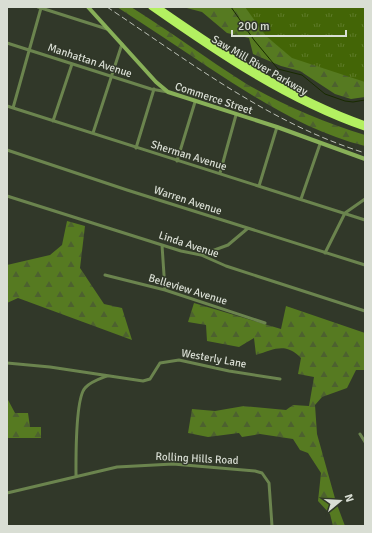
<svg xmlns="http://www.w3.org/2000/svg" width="372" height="533" font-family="Signika,sans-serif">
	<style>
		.forest { fill: url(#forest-firs) }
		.park { fill: url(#park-tufts) }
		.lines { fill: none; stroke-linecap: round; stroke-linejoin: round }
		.stream { stroke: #182a00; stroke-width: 1 }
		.street { stroke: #6b844e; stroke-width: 3 }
		.secondary { stroke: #88b058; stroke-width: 4 }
		.highway { stroke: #b3f061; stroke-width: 5.5 }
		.rail { stroke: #babfb4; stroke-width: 1; stroke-dasharray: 6 3; stroke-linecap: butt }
		.labels { text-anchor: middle; stroke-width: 3; stroke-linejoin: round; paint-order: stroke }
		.street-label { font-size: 11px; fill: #d9ded4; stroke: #313829 }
	</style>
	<defs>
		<pattern id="forest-firs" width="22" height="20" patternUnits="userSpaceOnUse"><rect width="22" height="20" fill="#567a21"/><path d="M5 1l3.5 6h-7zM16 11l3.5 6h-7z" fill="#4d612f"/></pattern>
		<pattern id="park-tufts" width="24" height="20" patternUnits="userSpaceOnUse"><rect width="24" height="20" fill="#436506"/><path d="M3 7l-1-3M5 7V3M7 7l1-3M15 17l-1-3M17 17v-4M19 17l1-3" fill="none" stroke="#5e7b29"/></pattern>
	</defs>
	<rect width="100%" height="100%" fill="#313829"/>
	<path class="forest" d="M117 7H131C170 31 207 59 245 83 282 105 324 122 365 135V146C308 132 257 99 208 67 178 47 148 27 117 7Z
		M183 7H365V97L351 99 335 94 300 71 281 66 253 54 249 38 227 33 202 12Z
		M67 221 85 226 80 268 104 304 122 308 132 340 18 298 7 303V265L50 255 62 245Z
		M194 303 281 329 286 306 365 333V370H356L347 388 322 397 315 405 317 434 336 502 345 526H333L330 514 318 501 321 473 308 453 300 450 293 439 260 434 242 437 239 433 208 437 188 433 192 409 215 411 244 406 286 410 293 405 309 406 314 377 298 374 301 358C286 342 274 349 256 355L254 338 239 347 207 341 206 325 188 322Z
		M7 398 15 413H28L30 427H41V438H7Z"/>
	<path class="park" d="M245 7H365V82L292 58 266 36Z"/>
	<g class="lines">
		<path class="stream" d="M231 7 254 40 278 69 302 75 325 94 345 101 353 102 365 100"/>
		<path class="street" d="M38 7 107 29
			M7 43 151 89 168 92
			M7 106 365 220
			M13 108 41 8
			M53 121 72 64
			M93 133 122 44
			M136 148 154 89
			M7 150 127 190 365 265
			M177 161 195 102
			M220 173 236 115
			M259 186 277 127
			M7 196 181 251 201 255 226 266 365 311
			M301 199 320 144
			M162 245 165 290
			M325 253 345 213 365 199
			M201 255 228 245 247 229
			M105 275 165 290 265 323
			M7 363 50 367 143 381 150 379 160 363 179 360 229 371 280 379
			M360 434 365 442
			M76 476C76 460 75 399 85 388 90 382 99 379 107 376
			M7 493 117 467 173 464 255 471 262 473 269 483 272 526"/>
		<path class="secondary" d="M88 7 156 82 168 92 277 127 365 159"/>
		<path class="highway" d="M151 7C218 54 287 101 365 128
			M158 7C223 52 290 98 365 124"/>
		<path class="rail" d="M107 7C190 62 269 123 365 153"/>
	</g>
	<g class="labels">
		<g class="street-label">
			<text transform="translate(90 60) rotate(18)" y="4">Manhattan Avenue</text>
			<text transform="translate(260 65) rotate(30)" y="4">Saw Mill River Parkway</text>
			<text transform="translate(214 98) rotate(18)" y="4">Commerce Street</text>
			<text transform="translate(189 155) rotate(17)" y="4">Sherman Avenue</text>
			<text transform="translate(188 200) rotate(18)" y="4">Warren Avenue</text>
			<text transform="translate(189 244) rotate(18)" y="4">Linda Avenue</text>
			<text transform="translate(188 289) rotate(17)" y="4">Belleview Avenue</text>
			<text transform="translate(214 358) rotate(10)" y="4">Westerly Lane</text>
			<text transform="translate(197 458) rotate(3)" y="4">Rolling Hills Road</text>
		</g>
	</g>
	<rect width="372" height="533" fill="none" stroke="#d9ded4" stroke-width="16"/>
	<g transform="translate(340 501) rotate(72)" stroke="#313829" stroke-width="3" paint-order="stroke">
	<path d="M0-3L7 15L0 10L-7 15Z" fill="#d9ded4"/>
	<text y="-6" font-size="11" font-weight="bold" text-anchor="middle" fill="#d9ded4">N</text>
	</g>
	<path d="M232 30v6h114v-6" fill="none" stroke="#d9ded4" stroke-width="2"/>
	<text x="238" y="30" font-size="12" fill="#d9ded4" stroke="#313829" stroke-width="3" paint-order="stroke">200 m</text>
</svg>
